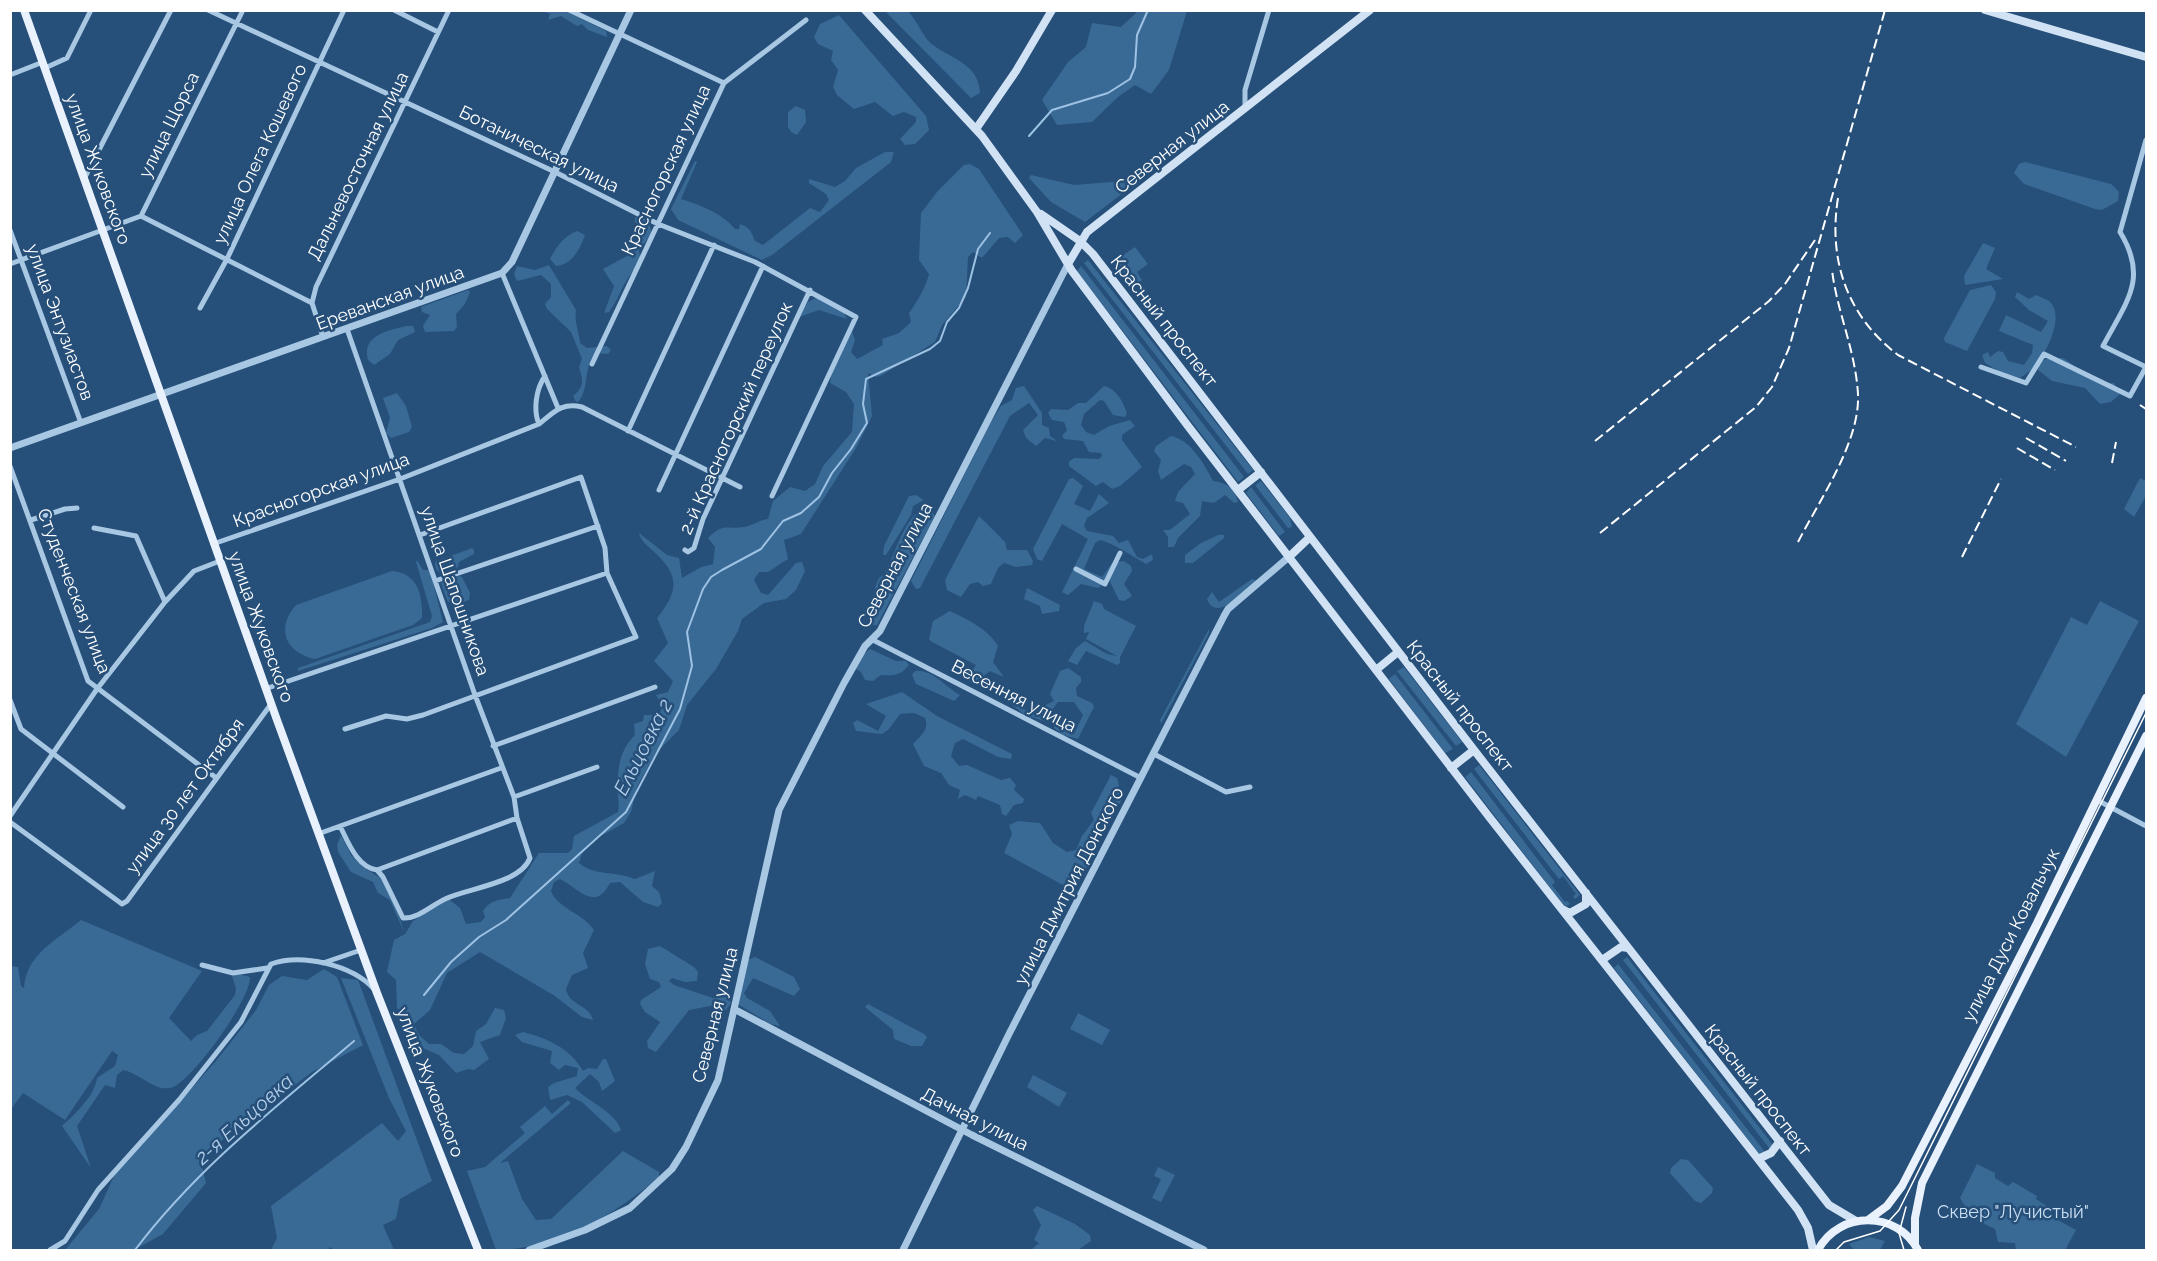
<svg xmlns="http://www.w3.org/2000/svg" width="2157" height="1261" font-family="Raleway,sans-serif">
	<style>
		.green { fill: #396a96 }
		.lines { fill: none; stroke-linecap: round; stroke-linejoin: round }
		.stream { stroke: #9dc2e4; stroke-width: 2 }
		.minor { stroke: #a8c7e3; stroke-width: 5 }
		.tertiary { stroke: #a8c7e3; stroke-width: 7 }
		.secondary { stroke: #d1e2f4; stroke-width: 8 }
		.primary { stroke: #e8f1fc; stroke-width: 8 }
		.tram { stroke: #fff; stroke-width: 1.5 }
		.rail { stroke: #fff; stroke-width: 2; stroke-dasharray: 10 4.5; stroke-linecap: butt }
		.labels { text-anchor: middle; stroke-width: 5; stroke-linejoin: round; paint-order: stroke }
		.street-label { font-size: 18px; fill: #fff; stroke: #264f79 }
		.park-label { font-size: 18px; fill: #cbdff3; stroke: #264f79 }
		.water-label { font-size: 20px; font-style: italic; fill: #b3d0eb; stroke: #264f79 }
	</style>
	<rect width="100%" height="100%" fill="#264f79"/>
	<path class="green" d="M543 11H565L606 31 607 37 588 30 582 24 577 26 561 16 548 20 550 14Z
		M885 11H908C917 20 923 38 933 45 952 59 979 64 980 93L971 98Z
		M1138 11H1187L1169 70 1151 94 1135 85 1118 97 1092 122 1057 125 1042 100 1068 62 1086 47 1092 23 1121 27Z
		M839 15 926 116 929 130 915 144 905 145 900 139 916 122V117L904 112 893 116 875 102 854 109 837 95 833 87 838 70 831 60 833 51 818 44 814 37 820 24Z
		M796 106 805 110 806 122 797 135 791 132 788 127V112Z
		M885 152H894L891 162 772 255 762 260 678 220 671 209 695 161 697 162 681 199C700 205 722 213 735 229H739L740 224C751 228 751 232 755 241L763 245 810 208 820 212 829 200 826 194 809 183V179L835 187 845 181 856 168Z
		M2025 162 2111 184 2119 192 2118 201 2102 210 2095 209 2024 184 2014 173 2019 164Z
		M970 164 979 169 1023 235 1015 243 1008 237 999 238 983 257H980L973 252 968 257 966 297 942 325 935 342 882 375 876 377 868 373 872 416 856 448 801 534 784 540 788 559 768 572H759L754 580 761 593 768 595 796 563 802 562 805 571 796 590 786 599 764 603 742 619 738 631 716 669 687 705 679 730 655 754 637 787 631 812 624 823 592 841 582 853 579 863C593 876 617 871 635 879L655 871 652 886 659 892 662 903 658 907 643 902 620 882 610 883C595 912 579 889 560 879L554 882 551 891C557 908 584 914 594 930L583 953 588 968 572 975 566 989C569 1006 589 1004 593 1020L582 1017 555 996 480 952 447 973 430 1010 414 1024 419 1035 429 1044H441L454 1053 464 1054 473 1046 476 1031 486 1024 495 1008 504 1010 506 1018 500 1035 480 1042 489 1059 474 1070 468 1069 456 1073 439 1055 418 1046 403 1031 407 1022 397 1008 396 980 387 972 394 940 405 934 413 921 447 898 460 908 466 924 481 922 485 917 483 911C490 900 499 900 510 898L539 853H568L572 849 574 836 618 812C620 802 617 796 617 787 618 764 621 749 635 735L634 724 643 721 644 715H657L661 711 662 705 656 695 668 692 673 681 654 661 668 643 657 618C679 591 680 575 653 551 647 545 640 540 639 533L667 555 679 558 682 578 701 567 713 564 715 547 708 538C725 522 725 530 744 527 752 526 760 520 768 519L773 501 790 487 805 491 815 484 823 466 852 432 854 404 846 392 830 383 833 365 852 331 855 340 851 352 857 359 883 345 882 339 899 333 911 322 909 313C917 302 926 287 929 274L919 260 921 213 937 192 964 165Z
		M1031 175 1074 185 1124 181 1128 189 1085 222 1051 202 1029 178Z
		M635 217 649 223 652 234 639 250 641 264C621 281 623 293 609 312L604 313 614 286 603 269 627 256 639 239 641 228 635 222Z
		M577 231 585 235C580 249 572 265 556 266L550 259C556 247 565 235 577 231Z
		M1983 243 1995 248 1986 269 2003 279 1965 285 1964 276Z
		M1135 247 1148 264 1137 272 1142 280 1134 286 1115 261Z
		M1088 260 1253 470 1248 474 1084 263Z
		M549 265 576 310C574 323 579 330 580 343L587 348 607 346 611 350 608 354 596 353C583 365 590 387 579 401L576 402 573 396C585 386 583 381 579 367L582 359 571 332 547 309 545 304 551 297V284L541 275 517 281 514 274 517 266 535 270Z
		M1081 266 1244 477 1238 482 1077 271Z
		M1991 285 1996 292 1995 299 1967 351 1945 342 1944 338 1970 290Z
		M468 290 470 292 465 304 456 314 457 327 454 331 425 332 423 326 430 315 422 312 421 307Z
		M2017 292 2029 299 2036 295C2040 297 2046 299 2049 301 2066 315 2046 354 2035 366 2031 371 2025 374 2020 378L2000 372 1985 363 1982 355 1988 352 1990 357 1998 351 2003 352 2008 361 2024 365 2032 353 2033 345 1999 331 2006 315 2041 332 2048 321 2029 310 2015 297Z
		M816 298 844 313 847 319 819 310 799 317 808 302Z
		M407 326H413L415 332 398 340 390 354 374 365 368 360C361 335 389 330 407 326Z
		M2048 358H2063C2079 368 2093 384 2114 383L2120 394 2111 402 2100 404 2085 388 2052 381 2038 370 2040 362Z
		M1024 386 1042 413V425L1049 428 1050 436 1057 441 1045 438 1036 446 1026 438 1023 430 1038 415 1029 403 1010 416 920 588 916 589 911 581 990 424 1001 406 1012 400 1016 388Z
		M1104 386C1117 389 1123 402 1127 413L1125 417 1113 415 1104 401 1100 400 1084 414 1081 425 1086 432 1094 435 1109 426 1130 420 1135 426 1122 435V440L1142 467 1120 486 1112 489 1103 482 1096 486 1069 466V462L1074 458 1099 459 1102 456 1101 453 1089 452 1083 441 1064 439 1062 436 1067 430 1064 422 1052 420 1048 413 1051 409 1068 410 1078 403H1086Z
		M397 393 406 406 412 427 409 432 391 438 386 433 390 418 383 398Z
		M1171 436C1190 439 1205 465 1213 481 1226 482 1236 489 1238 502L1234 503 1225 495 1214 503 1202 501 1200 516 1178 538 1174 547H1168V537L1163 530H1170L1190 514 1183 503 1175 501 1178 492 1195 474 1191 467 1184 464 1161 480 1158 471 1161 460 1154 451 1156 446Z
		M1073 478 1083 486 1074 504 1090 511 1099 494 1109 503 1087 518 1084 526 1087 531 1113 536 1119 543 1128 540 1137 557 1143 559 1152 554 1153 560 1146 564C1130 555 1117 545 1100 540L1095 543 1084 569 1102 577 1112 563 1124 561 1131 566 1132 571 1124 584 1132 596 1124 601 1119 600 1109 580 1098 588 1081 584 1068 595 1062 592 1088 539 1062 524 1042 561 1037 559 1033 549 1069 479Z
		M2140 478 2146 481V496L2134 517 2124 509Z
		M1261 481 1290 518 1292 527 1288 528 1255 485Z
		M1251 487 1285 532 1279 536 1246 493Z
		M916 495 924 500 913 506 911 515 886 555H883L884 546 909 496Z
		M924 507H929L935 516 877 625H872L869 621C870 614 875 585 878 580 879 577 883 576 884 574 897 552 902 521 924 507Z
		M979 516 1005 542 1007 550H1027L1033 561 1032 565 1016 567 1004 563 998 568 991 584 983 586 978 582 970 584 961 597 947 590 945 580Z
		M1218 535H1224V538L1193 563H1185V555L1201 543Z
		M472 548 474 550V554L459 562 458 567 441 574 436 569 435 562Z
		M417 560 423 570H430L443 622 432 628 298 671V668L430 622 432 616 416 562Z
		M392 571C418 573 423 596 422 618L413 625 315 659C286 653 275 629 296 605Z
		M459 576 462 577 470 593 469 600 456 604 448 602 441 583Z
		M1252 579 1256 580 1254 584C1243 592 1216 623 1207 599L1212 592 1219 602Z
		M1027 588 1060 605 1059 611 1042 614 1040 606 1024 599Z
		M1094 601 1102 604 1104 609 1136 626 1120 657V663L1117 665 1086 651 1077 665 1068 661 1076 648 1085 641 1107 654 1117 656 1086 639 1089 632 1084 633V626Z
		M2100 601 2139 621 2066 757 2016 724 2071 617 2087 625Z
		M950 611C968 620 987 628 998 646L993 662 1004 677 990 671 977 681 970 682 967 679 976 665 932 642 929 639 933 621Z
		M1209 629V633L1161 724 1160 720Z
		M870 649 896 661H906L909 665C900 676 894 676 881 675L873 681 865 680 861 672 856 669 863 655Z
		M1404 667 1462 742 1456 746 1397 671Z
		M1068 668 1081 677V682L1076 688 1077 696 1092 703 1094 707 1078 739 1063 735 1054 728V725L1074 734 1083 715 1074 702H1058L1044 721 1025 715 1010 703 1015 697 1016 705 1030 713 1054 701 1050 694 1060 671Z
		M915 671C933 669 946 688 960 695L954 701 916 684 912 675Z
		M1395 674 1453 749 1445 753 1389 679Z
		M902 692 937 716 1012 754 1011 759 998 757 963 739 955 743 951 756 959 766 967 765 1001 780 1010 778 1016 785 1014 790 1024 799 1023 803 1014 805 1006 816 1002 814 1000 805 978 796 976 800 965 795 958 799 960 790 949 785 941 773 924 766 913 744C919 737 930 730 925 718L914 713 900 714 889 729 882 734 856 731 853 723 857 720 878 731 886 716 866 704Z
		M1479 765 1580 895 1575 899 1573 896 1576 894 1563 876 1559 879 1474 769Z
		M1471 772 1555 882 1552 885 1565 902 1567 901 1570 904 1565 907 1465 777Z
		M1111 775 1117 778 1122 799 1111 820 1101 821 1093 836 1099 844 1074 891 1004 853 1012 834 1009 825 1018 821 1040 823 1053 843 1067 852 1076 850 1082 836 1094 820 1091 813Z
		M341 835 351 855 362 866 383 880 397 908 404 932 390 900 378 893 373 882 351 872 338 852 337 845Z
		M81 920 202 971 169 1018 191 1041 197 1035 207 1031 235 995 236 989 232 976 238 974 250 977C252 997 190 1085 170 1088 154 1091 139 1073 123 1070L117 1075 115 1088 105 1085 77 1126 91 1168 62 1126C75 1114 95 1096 97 1078L115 1066 118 1055 112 1051 65 1120 23 1093 11 1109V966L18 967 21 986 24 988C26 954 57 940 81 920Z
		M660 946 694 967 698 972 697 981 685 982 672 978 669 981 674 985 713 998 727 995 731 1003 726 1010 710 1006 689 1010 656 1052 648 1048 647 1041 660 1022 645 1012 640 1004 641 1000 661 987 659 982 650 979 645 964 648 949Z
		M755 957 794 977 800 989 794 996 753 978 744 993 747 998 770 1011 780 1026 771 1024 739 1005 737 998 747 960Z
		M1627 957 1773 1145 1769 1148 1623 960Z
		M1618 964 1765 1152 1760 1155 1614 968Z
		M324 969 337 977 363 1045 312 1072 200 1157 206 1183 163 1234 134 1250H65L99 1209 115 1174 216 1061 256 1010 269 985 282 976 307 980Z
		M341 978 358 980 432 1181 400 1199 396 1219 383 1225 394 1250H334L330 1247 328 1250H271L277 1238 271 1206 382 1123 398 1141 406 1131 389 1098Z
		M868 1004 924 1034 927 1037 922 1046H911L894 1039 893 1030 865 1007Z
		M1078 1013 1110 1030 1102 1045 1070 1029Z
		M523 1032C547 1038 570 1048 583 1071L588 1068 597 1069 603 1059H606L615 1081 602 1091 599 1082 590 1074 575 1088C587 1101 616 1112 621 1130L615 1133 582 1102 567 1095 550 1100 548 1087 554 1083 577 1076 578 1068 565 1065 559 1070 550 1063 552 1051 522 1042 515 1035Z
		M1033 1075 1067 1093 1059 1107 1027 1087Z
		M568 1100 571 1103 500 1163 508 1161 522 1199 536 1220 551 1219 623 1151 659 1172V1177C616 1214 555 1250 496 1250L467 1171 485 1167 525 1133 520 1127 545 1106 552 1114Z
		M1681 1159 1688 1160 1713 1188 1712 1193 1701 1203 1695 1201 1670 1173 1671 1168Z
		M1977 1164 1995 1173V1178L2008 1186 2013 1182 2037 1196 2036 1199 2048 1207 2045 1213 2076 1230 2065 1250H2016L2015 1243 1998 1242 1995 1229 1972 1218 1960 1198Z
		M1158 1167 1175 1175 1161 1202 1152 1198 1161 1179 1154 1176Z
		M1037 1206 1075 1224 1090 1235 1091 1241 1078 1250H1031L1039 1243 1034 1240 1041 1225 1033 1210Z
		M1869 1237 1885 1241 1880 1250H1854L1849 1244Z"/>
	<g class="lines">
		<path class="stream" d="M1029 136 1052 110 1108 93 1130 79 1135 67 1137 35 1148 10
			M424 995 451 962 479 937 506 920 626 812 680 709 692 666 687 632 703 589 711 577 722 570 761 549 783 521 801 513 819 497 832 473 851 449 867 423 863 404 866 379 930 349 940 341 947 322 959 308 968 288 978 249 990 233
			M135 1250C198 1167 275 1108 354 1041"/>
		<path class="minor" d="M208 10 555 172 658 224 755 262 856 317 772 496
			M394 10 438 32
			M569 10 724 83
			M45 68 67 58 91 10
			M10 75 43 62
			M1245 109V90L1269 10
			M84 179 171 10
			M141 216 312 303
			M10 230 81 423
			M10 264 141 216 243 10
			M502 273 558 408
			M200 308 227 259 344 10
			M347 329 475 695 514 797 517 818 530 858C520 884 467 888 445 899 432 905 418 919 403 918L383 877 377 870
			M323 337 312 303 316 287 449 10
			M592 364 724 83 806 20
			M1981 367 2026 383 2044 354 2130 396 2146 367 2103 346C2126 302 2149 279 2120 232L2146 140
			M539 424C533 410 536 389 545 376
			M628 431 714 245
			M10 466 88 681 215 777
			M659 490 763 266
			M31 520 65 509 77 508
			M94 528 136 536 165 602
			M213 544 400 479 539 424C554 412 562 402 582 407L740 487
			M685 550 688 552 694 548 703 519 810 290
			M1076 569 1105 584 1120 553
			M435 581 598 526
			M873 640 1141 778
			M265 689 607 573
			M10 700 21 729 123 807
			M345 729 386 716 407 719 423 715 636 637 607 573 605 548 581 477 420 535
			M493 746 655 687
			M1154 754 1226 792 1250 787
			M514 797 597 767
			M2097 800 2146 826
			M10 816 97 689 165 602 194 571 220 561
			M10 822 122 904 127 901 271 704
			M340 826C348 842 357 867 377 870L517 818
			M318 834 501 768
			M323 963 361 950
			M202 965 233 973 267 968
			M50 1250 65 1241 98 1190 179 1100 241 1022 271 964C302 953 352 965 374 989"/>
		<path class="tertiary" d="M10 448 502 273 512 262 631 10
			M734 1009 972 1135 1204 1250
			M529 1250 585 1230 630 1208 672 1169 686 1147 718 1080 779 810 844 683 865 646 880 631 1068 264
			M903 1250 1009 1034 1224 616 1228 609 1290 556"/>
		<path class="secondary" d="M865 10 982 136 1037 212 1072 271 1188 426 1490 818 1798 1210 1808 1228 1813 1250
			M1985 10 2146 57
			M976 129 1016 71 1052 10
			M1041 214 1080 241 1093 254 1474 750 1829 1205 1856 1221
			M1068 264 1087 232 1370 10
			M1238 490 1261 472
			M1290 556 1310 537
			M1376 670 1398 652
			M1451 768 1474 750
			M1564 910 1570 913 1586 904V893
			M1602 960 1621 947 1628 948
			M1758 1159 1771 1153 1780 1141"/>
		<path class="primary" d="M24 10 277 720 377 993 478 1250
			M1868 1220 1887 1206 1902 1186 2037 923 2146 698
			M1915 1244V1218L1922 1183 2146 736
			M1818 1250C1839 1210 1898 1211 1918 1250"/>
		<path class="tram" d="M1836 1250 1844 1242 1880 1231 1899 1210 2146 713
			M1904 1250 1899 1233 1906 1207"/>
		<path class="rail" d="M1838 198C1828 260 1847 316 1898 355L2076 447
			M2140 405 2146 409
			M2026 438 2066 461
			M1595 441 1769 301 1785 284 1815 240
			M2017 448 2055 470
			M2112 463 2116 442
			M1600 533 1756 407 1772 387 1789 348 1885 10
			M1798 542C1819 501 1860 442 1858 395 1856 352 1837 312 1832 270
			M1962 557 2001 479"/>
	</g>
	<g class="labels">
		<g class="street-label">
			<text transform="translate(169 125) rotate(-64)" y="6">улица Щорса</text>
			<text transform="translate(1172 147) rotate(-38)" y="6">Северная улица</text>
			<text transform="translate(539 149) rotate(26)" y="6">Ботаническая улица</text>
			<text transform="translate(260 154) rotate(-65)" y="6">улица Олега Кошевого</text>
			<text transform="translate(358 166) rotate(-64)" y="6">Дальневосточная улица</text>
			<text transform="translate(98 169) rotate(70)" y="6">улица Жуковского</text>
			<text transform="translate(666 170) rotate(-65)" y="6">Красногорская улица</text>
			<text transform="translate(390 298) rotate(-20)" y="6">Ереванская улица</text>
			<text transform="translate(1164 321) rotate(52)" y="6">Красный проспект</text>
			<text transform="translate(60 322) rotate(70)" y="6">улица Энтузиастов</text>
			<text transform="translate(736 418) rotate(-66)" y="6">2-й Красногорский переулок</text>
			<text transform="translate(321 490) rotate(-20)" y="6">Красногорская улица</text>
			<text transform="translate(895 565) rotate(-62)" y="6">Северная улица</text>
			<text transform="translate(74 591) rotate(69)" y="6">Студенческая улица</text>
			<text transform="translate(455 591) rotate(71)" y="6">улица Шапошникова</text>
			<text transform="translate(261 627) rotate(70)" y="6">улица Жуковского</text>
			<text transform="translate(1014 696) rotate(27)" y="6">Весенняя улица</text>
			<text transform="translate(1460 706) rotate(52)" y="6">Красный проспект</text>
			<text transform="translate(185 796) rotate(-54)" y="6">улица 30 лет Октября</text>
			<text transform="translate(1069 886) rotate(-63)" y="6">улица Дмитрия Донского</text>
			<text transform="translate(2011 935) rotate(-63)" y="6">улица Дуси Ковальчук</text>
			<text transform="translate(715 1015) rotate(-76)" y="6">Северная улица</text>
			<text transform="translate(430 1082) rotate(69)" y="6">улица Жуковского</text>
			<text transform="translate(1758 1090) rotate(52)" y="6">Красный проспект</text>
			<text transform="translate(975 1119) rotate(27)" y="6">Дачная улица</text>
		</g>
		<g class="park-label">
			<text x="2013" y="1218">Сквер "Лучистый"</text>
		</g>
		<g class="water-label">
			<text transform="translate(643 747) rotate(-63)" y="7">Ельцовка 2</text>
			<text transform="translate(244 1119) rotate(-42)" y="7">2-я Ельцовка</text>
		</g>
	</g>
	<rect width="2157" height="1261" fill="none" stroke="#ffffff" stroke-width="24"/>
</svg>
